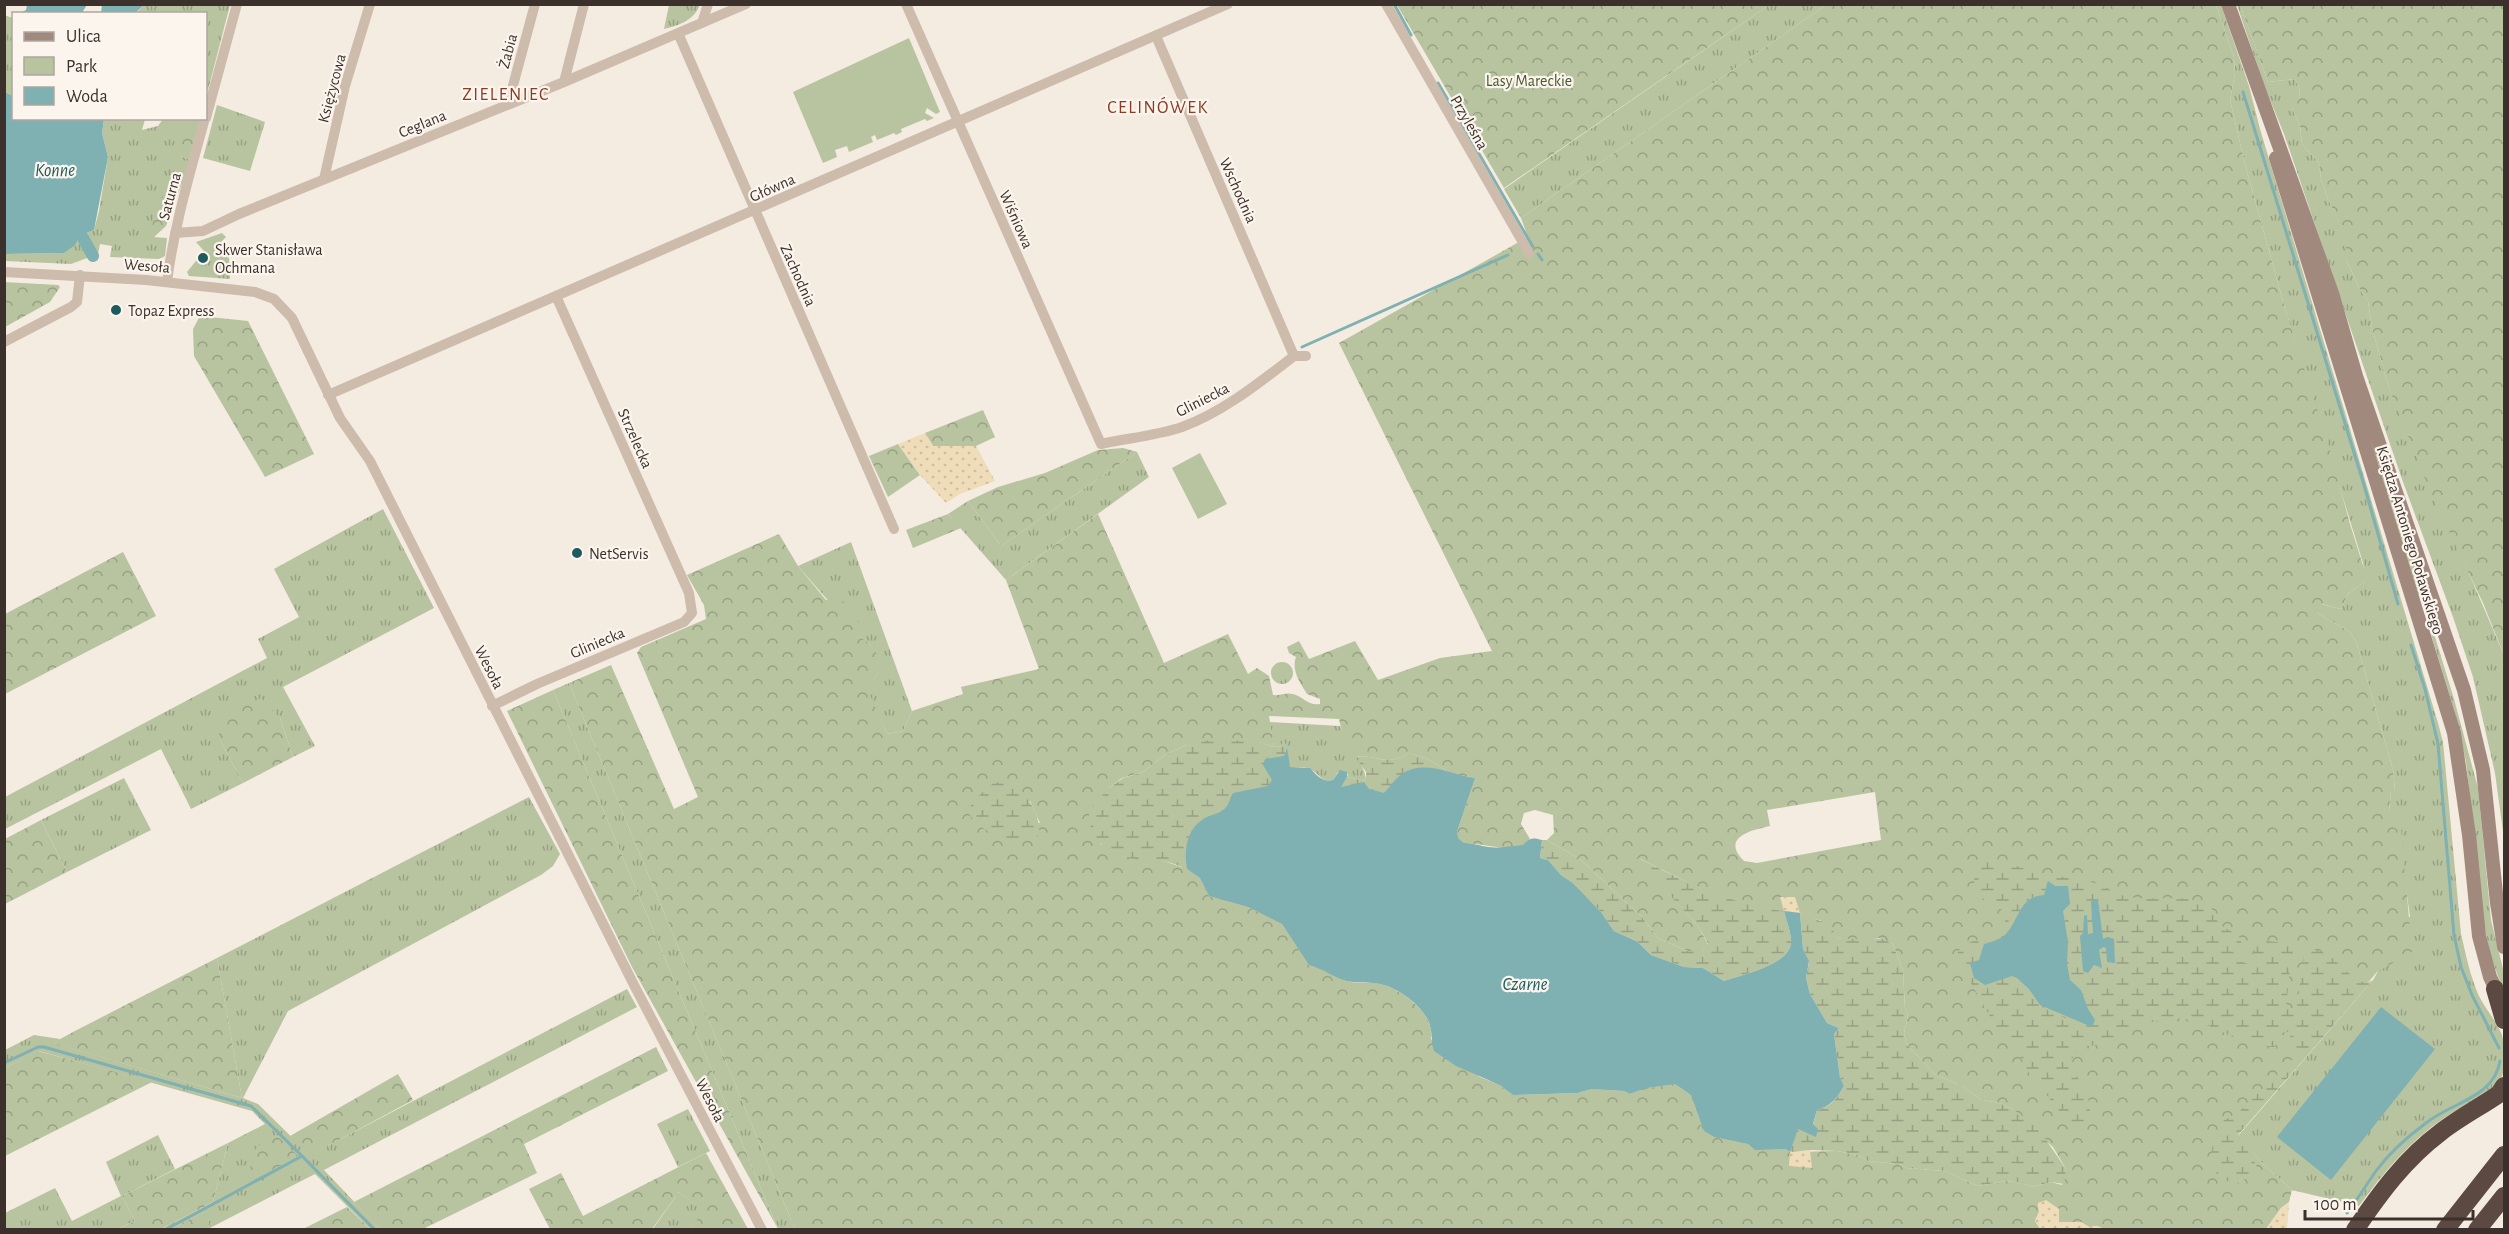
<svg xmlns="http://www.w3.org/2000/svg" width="2509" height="1234" font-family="'Alegreya Sans',sans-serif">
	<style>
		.grass { fill: url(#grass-tufts) }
		.forest { fill: url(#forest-crowns); fill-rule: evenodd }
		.wetland { fill: url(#wetland-marsh); fill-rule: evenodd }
		.sand { fill: url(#sand-dots) }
		.green { fill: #b8c4a0 }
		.water { fill: #7fb0b2 }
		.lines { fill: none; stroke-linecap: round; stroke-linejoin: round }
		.stream { stroke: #7fb0b2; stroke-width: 3 }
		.canal { stroke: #7fb0b2; stroke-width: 12 }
		.street { stroke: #cdbbac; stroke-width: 10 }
		.secondary { stroke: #a18a7d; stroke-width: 14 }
		.highway { stroke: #5c4a42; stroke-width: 18 }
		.poi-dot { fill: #1f5a5e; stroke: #fbf5ee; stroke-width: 2 }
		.labels { text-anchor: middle; stroke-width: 4.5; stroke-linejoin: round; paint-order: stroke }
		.street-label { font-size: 16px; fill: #3b302b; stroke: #fbf5ee }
		.park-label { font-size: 16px; fill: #4a5a2e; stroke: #fbf5ee }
		.poi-label { font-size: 16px; fill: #3b302b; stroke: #fbf5ee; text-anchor: start }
		.neighbourhood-label { font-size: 18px; letter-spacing: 1.5px; fill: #8c3b22; stroke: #fbf5ee }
		.water-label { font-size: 18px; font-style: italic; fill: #1f5a5e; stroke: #fbf5ee }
	</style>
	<defs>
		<pattern id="grass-tufts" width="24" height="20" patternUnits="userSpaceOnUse" patternTransform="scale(1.5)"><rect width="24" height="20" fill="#b8c4a0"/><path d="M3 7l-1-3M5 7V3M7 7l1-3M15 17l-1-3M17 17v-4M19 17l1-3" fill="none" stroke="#97a083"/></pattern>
		<pattern id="forest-crowns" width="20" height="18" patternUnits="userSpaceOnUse" patternTransform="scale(1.5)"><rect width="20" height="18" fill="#b8c4a0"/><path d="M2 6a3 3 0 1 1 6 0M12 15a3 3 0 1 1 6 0" fill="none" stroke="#97a083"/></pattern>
		<pattern id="wetland-marsh" width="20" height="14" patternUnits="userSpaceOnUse" patternTransform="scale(1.5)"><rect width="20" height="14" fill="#b8c4a0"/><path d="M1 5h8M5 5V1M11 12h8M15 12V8" fill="none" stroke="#97a083"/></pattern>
		<pattern id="sand-dots" width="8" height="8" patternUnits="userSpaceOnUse" patternTransform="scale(1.5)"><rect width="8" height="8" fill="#efdcb8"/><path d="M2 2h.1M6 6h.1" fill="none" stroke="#cebd9e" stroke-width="1.8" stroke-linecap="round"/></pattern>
	</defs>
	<rect width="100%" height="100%" fill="#f4ebe1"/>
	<path class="grass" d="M144 5H230L208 90 206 86V14H135Z
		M669 5V4L700 5C693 21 680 25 664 29Z
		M1769 5H1826L1521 218 1504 189Z
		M2216 5H2221L2249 86 2260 129 2438 723 2443 742 2461 934C2466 955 2470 976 2479 996 2486 1011 2503 1028 2504 1044 2506 1057 2506 1073 2498 1083 2484 1099 2461 1106 2444 1118 2409 1142 2384 1172 2359 1206L2292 1190 2263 1164 2238 1136 2373 980 2410 916 2405 882 2389 811 2391 791H2395L2393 770 2357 644 2350 632 2317 613 2321 604 2341 609 2348 594 2365 581 2363 563 2284 305 2245 164 2230 100 2235 74 2234 57Z
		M2237 5H2240L2268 82 2295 79 2299 87 2300 98 2292 108 2300 126 2302 144 2319 163 2321 179 2328 199 2347 237 2346 259 2360 290 2368 301 2372 328 2388 385 2504 655V839L2495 773 2473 677 2453 617 2403 482 2284 134 2264 85Z
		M4 15 13 18V101L11 95 5 92Z
		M217 105 265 122 250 171 203 158Z
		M104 119H145L142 130 158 126 163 119H180V156L189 159V165L153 237 167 238 165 256 159 259 110 257 112 246 100 244 98 254 71 264 5 261 4 254 64 253 79 237 81 239 85 237 84 234 94 230 99 211 108 157 102 133Z
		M2289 182 2426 601 2418 595 2412 579Z
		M222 233 226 237 221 242 229 258 230 279 189 276 187 272 204 251 196 242Z
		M1137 452 1149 477 1006 580 948 514 968 501 1001 546Z
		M383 509 434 608 283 687 315 746 293 757 280 718 220 740 243 783 191 809 161 749 5 829V797L267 658 258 639 299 617 274 569Z
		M851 542 912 711 903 731 887 734 866 688 878 674 871 645 859 636 798 566Z
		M2431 634 2435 637 2454 699 2478 788 2491 920 2504 973V993L2490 954 2484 924 2466 762 2455 713Z
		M1271 673a11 11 0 1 1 22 0a11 11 0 1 1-22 0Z
		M569 683 795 1229H778L553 690Z
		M1269 722 1340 726C1346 744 1366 765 1366 781L1347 777 1348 774 1338 772 1333 780C1320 782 1320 774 1310 769 1305 766 1296 768 1290 767 1285 759 1290 750 1284 742L1281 746 1274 747Z
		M124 778 151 830 67 872 41 820Z
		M529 797 560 854 553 866 541 875 288 1011 243 1098 258 1104 310 1155 627 989 637 1007 324 1170 380 1229H370L315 1174 208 1229 209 1210 171 1229H161L213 1202 228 1143 265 1124 252 1111 39 1051 5 1068V1050L34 1035 60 1039 54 1043 242 1098 217 958Z
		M688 1109 710 1151 678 1167 657 1124Z
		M158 1135 175 1169 122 1196 135 1221 118 1229 5 1230V1213L55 1188 72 1221 121 1196 106 1162Z
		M679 1192 705 1212 689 1229 652 1230Z"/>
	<path class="forest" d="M1397 5H1769L1504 188Z
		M1826 5H2216L2234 57 2235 74 2230 100 2245 164 2284 305 2328 443 2350 524 2366 575 2365 581 2348 594 2341 609 2322 604 2317 613 2350 632 2357 644 2393 770 2395 791 2391 792 2389 811 2400 816 2412 952 2377 972 2238 1135 2263 1164 2292 1190 2289 1202 2281 1208 2266 1229H2104L2097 1226 2089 1227 2081 1222H2059L2058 1215 2038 1203 2039 1212 2035 1221 2041 1230 795 1229 569 683 611 665 674 809 698 797 637 653 641 647 706 619 704 605 687 575 779 534 798 566 826 600 847 602 860 625 859 636 871 645 881 660 878 674 867 688 887 734 903 731 912 711 963 694 961 687 1039 669 1006 580 1098 514 1164 663 1228 634 1248 674 1257 668 1269 676 1273 695C1280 696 1286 692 1293 694 1304 697 1308 706 1320 704V699L1307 694C1300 683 1291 670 1296 657L1289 653 1287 647 1299 641 1309 659 1355 641 1378 680 1440 658 1492 651 1339 343 1528 237 1521 218ZM1269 716 1339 719 1344 740 1355 757C1381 754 1381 768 1409 753L1428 759 1450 773 1475 778 1457 831 1458 838 1464 843C1478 843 1511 852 1523 845 1526 843 1528 840 1530 839L1521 824 1524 813 1535 810 1553 815 1554 833 1547 840 1580 859 1641 916 1659 939 1688 951H1702L1708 945 1699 927 1636 857 1706 891 1756 908 1800 913 1807 919 1820 920 1838 938 1851 941 1879 938 1893 944 1903 971 1905 1009 1908 1016 1904 1033 1906 1043 1934 1074 1960 1085 1982 1100 1999 1103 2012 1109 2053 1147 2066 1169 2062 1185 2051 1182 2032 1187 2022 1183 2006 1181 1978 1186 1945 1171 1906 1168 1898 1164 1868 1161 1858 1155 1837 1151 1790 1152 1787 1149 1755 1150 1748 1144 1714 1137 1704 1131 1691 1095 1675 1084 1646 1088 1630 1094 1624 1091 1591 1089 1578 1093 1513 1095 1500 1085 1480 1077 1431 1039C1436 1013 1399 987 1376 983 1367 982 1357 984 1348 981 1335 976 1324 969 1309 965L1282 924 1248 907 1209 896 1200 878 1187 869 1158 859 1124 857 1100 844 1109 788 1122 778 1143 772 1166 754 1187 745 1259 742 1274 747ZM1875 792 1881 840 1757 863 1744 861C1720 837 1752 830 1770 826L1767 810ZM1030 801 1040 823 968 812Z
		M2240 5H2504V655L2483 603 2431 494 2388 385 2372 328 2368 301 2360 290 2346 259V236L2328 199 2321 179 2319 163 2302 144 2300 126 2292 108 2293 103 2300 98 2299 87 2295 79 2268 82Z
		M180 119H200L189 159 180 156Z
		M189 165 166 226 153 238C149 205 168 187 189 165Z
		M4 282 58 285 60 287 50 302 5 327Z
		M200 316 248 321 314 454 265 477 194 356 193 329Z
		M983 410 995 437 976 446H933L925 433Z
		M898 444 920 475 888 497 869 456Z
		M1123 448 1137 452 1001 546 968 501 998 487 1045 473 1098 450Z
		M948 514 961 528 913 548 906 530Z
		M123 552 156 616 5 694V614Z
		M553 690 778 1229 632 967 507 711Z
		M261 698 280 718 293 757 243 783 220 740 217 721Z
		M41 820 67 872 5 904V839Z
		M217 958 242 1098 53 1043 73 1032Z
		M656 1047 668 1071 524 1144 537 1173 423 1229H380L354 1202Z
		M38 1051 152 1082 5 1156V1068Z
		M398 1074 413 1100 309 1156 290 1136Z
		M276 1135 298 1156 248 1183C253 1156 249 1147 276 1135Z
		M228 1143 213 1202 161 1229H118L135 1221 122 1196Z
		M706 1153 748 1229H689L704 1212 679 1192 652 1229H550L529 1189 561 1173 583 1216Z
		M347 1207 370 1229H303Z
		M210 1209 208 1229H171Z"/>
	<path class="wetland" d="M1214 739 1259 742 1274 747 1281 746 1283 741 1287 746 1283 761 1371 969 1606 1089 1513 1095C1490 1077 1460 1068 1434 1051 1431 1041 1433 1029 1428 1020 1419 1002 1395 986 1376 983 1366 982 1357 983 1347 981 1333 977 1324 969 1309 965L1282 924 1248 907 1209 896C1205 890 1203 881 1197 876 1187 868 1171 862 1158 860 1151 858 1143 860 1135 859 1107 856 1088 839 1089 810L1109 788 1123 778 1143 772 1166 754 1187 745Z
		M1409 753 1428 759 1450 773 1475 778 1457 831 1458 838 1464 843C1473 843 1479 846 1488 847 1499 849 1512 846 1523 845L1528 839 1531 844 1484 861 1340 787 1347 777 1366 781V772L1355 757C1381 754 1381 768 1409 753Z
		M994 782 1017 785C1030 801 1041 815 1039 836 1015 846 980 834 968 812L973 801Z
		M1542 840H1547L1580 859 1641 916 1659 939 1688 951H1702L1708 944 1699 927 1634 856C1683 880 1730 905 1784 911 1786 920 1792 934 1791 943 1789 965 1742 975 1724 981L1703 968 1684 967 1651 955 1638 942 1614 931 1601 912 1573 883 1561 875 1548 860 1540 858Z
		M2001 859C2031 875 2063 875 2095 883 2105 885 2114 894 2125 896 2154 903 2183 892 2211 906 2217 927 2222 925 2239 936L2242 945 2240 961 2245 964 2252 963 2256 941 2261 940 2290 944 2292 950 2286 1007 2289 1009 2297 1006 2304 952C2330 941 2343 978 2367 983L2373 980 2238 1135 2264 1178 2253 1175 2238 1183 2221 1180 2215 1171 2212 1148 2223 1121 2240 1111 2295 1057 2289 1032H2284L2278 1037 2275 1047C2232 1049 2205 1007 2155 1021 2140 1025 2128 1035 2113 1041 2096 1048 2079 1041 2071 1062 2080 1090 2103 1104 2080 1132L2075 1131 2027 1070 2017 1049 2010 1047 2003 1039 1956 957C1966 928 2010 950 2005 912 1998 906 1988 903 1981 897 1970 887 1972 866 1987 861 1991 859 1997 860 2001 859ZM2050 882 2055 886 2060 887 2066 906 2063 911 2068 942 2067 964 2070 980 2081 990 2088 1010 2086 1024C2077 1023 2048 1012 2042 1007 2032 999 2027 977 2012 976 2005 976 1993 983 1985 985L1974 978 1970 963 1979 960 1984 944C1991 942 2000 940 2006 934 2020 918 2019 896 2044 895L2046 888ZM2092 902 2103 940 2107 939 2106 947 2099 950 2083 933V916L2087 915 2088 934H2093Z
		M1800 913C1808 920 1820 918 1828 925 1832 929 1835 934 1838 938 1856 942 1878 933 1893 944L1903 971 1905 1009 1908 1016 1904 1033 1906 1043 1934 1074 1960 1085 1982 1100 1999 1103 2012 1109 2036 1125 2066 1169 2064 1184 2051 1182 2032 1187 2022 1183 2006 1181 1978 1186 1945 1171 1906 1168 1898 1164 1868 1161 1858 1155 1837 1151 1810 1150 1794 1153 1786 1149 1755 1150 1748 1144 1714 1137 1704 1131C1692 1108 1697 1081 1662 1086 1654 1087 1647 1088 1640 1092L1632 1071 1813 1125 1817 1110C1831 1107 1838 1097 1844 1086L1840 1077 1834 1034 1839 1028 1827 1023 1810 994 1806 978 1809 962 1803 949Z"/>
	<path class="sand" d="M925 433 933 446H976L995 481 960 494 946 503 920 475 898 444Z
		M1780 897H1795L1800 913 1784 911Z
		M1810 1150 1812 1168 1789 1166 1790 1152Z
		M2046 1200 2059 1209V1222H2081L2089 1227 2097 1226 2104 1229H2041L2035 1221 2039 1212 2038 1203Z
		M2289 1202 2287 1229H2266L2281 1208Z"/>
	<path class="green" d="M909 38 940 112 936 114 927 108 925 113 934 118 927 121 925 119 901 129 902 132 896 135 894 133 877 140 875 135 871 137 873 142 849 152 847 146 835 150 837 157 823 163 793 92Z
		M1200 453 1227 504 1198 519 1172 468Z"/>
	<path class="water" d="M27 5H87L83 11 84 13H20L26 10Z
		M102 5V4L144 5 135 13H101Z
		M5 92 11 95 13 101 14 118 104 119 102 133 108 157 94 230 84 234 85 237 81 239 79 237 75 245 64 253 5 254Z
		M1287 747 1290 767 1310 768C1317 776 1322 782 1333 780L1340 770 1347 772V777L1341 787 1364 782 1369 789 1384 793C1391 786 1396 777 1405 772 1427 760 1452 775 1475 778L1457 831 1458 838 1464 843C1473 843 1479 846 1488 847 1499 849 1512 846 1523 845 1529 838 1533 837 1542 840L1540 858 1548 860 1561 875 1573 883 1601 912 1614 931 1638 942 1651 955 1684 967 1703 968 1724 981C1742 975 1789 965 1791 943 1792 934 1786 920 1784 911L1800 913 1803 949 1809 961 1806 978 1810 994 1827 1023 1839 1028 1834 1034 1840 1077 1844 1086C1838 1097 1830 1107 1817 1110L1813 1124 1818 1129 1816 1137 1798 1129 1790 1152 1786 1149 1755 1150 1748 1144 1714 1137 1704 1131 1691 1095 1675 1084 1646 1088 1630 1094 1624 1091 1591 1089 1578 1093 1513 1095 1500 1085 1456 1066 1434 1051C1431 1041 1433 1029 1428 1020 1419 1002 1395 986 1376 983 1366 982 1357 983 1347 981 1333 977 1324 969 1309 965L1282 924 1248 907 1209 896 1200 878 1187 869C1184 851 1186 831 1202 820 1209 814 1221 815 1227 806 1230 802 1230 797 1233 793L1268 786 1272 780 1263 765 1265 759 1284 756Z
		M2048 881 2055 886H2068L2070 904 2063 911 2068 942 2067 964 2070 980 2081 990 2088 1009 2095 1020 2092 1027 2040 1005 2029 989 2017 978 2012 976 1985 985 1974 978 1970 963 1979 960 1984 944C1991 942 2000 940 2006 934 2020 918 2019 897 2044 895Z
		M2094 900H2098L2103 939 2108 937 2114 939 2115 963 2107 962 2106 948 2103 947 2099 950 2102 968 2094 965 2088 973 2083 971 2080 936 2083 933 2084 916 2087 915 2088 934 2093 933 2091 902Z
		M2381 1007 2435 1049 2331 1180 2277 1137Z"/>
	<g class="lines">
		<path class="stream" d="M1394 4 1411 35
			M1438 83 1533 247
			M2243 92 2364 485 2398 604
			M1538 254 1542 260
			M1302 347 1508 255
			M2411 645 2425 689 2438 744 2454 935 2461 967 2472 995 2499 1048
			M4 1063 38 1047H44L251 1106 302 1156 165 1230
			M302 1156 375 1230
			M2347 1213C2358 1199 2366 1185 2376 1171 2390 1152 2407 1137 2426 1123 2452 1102 2494 1098 2500 1061"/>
		<path class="canal" d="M83 238 93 256"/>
		<path class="street" d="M906 4 1101 444C1128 438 1155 436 1182 427 1223 412 1259 383 1294 356H1306
			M1386 4 1529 253
			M702 23 708 4
			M678 33 894 529
			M1156 36 1294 356
			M564 82 584 4
			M508 104 535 4
			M206 118 237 4
			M324 179 345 86 370 4
			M175 233 203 231 239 214 564 82 746 4
			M4 272 146 280 255 292 274 299 292 318 340 418 370 461 634 985 762 1230
			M167 282C174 226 190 173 205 118
			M4 342 71 307 77 302 80 275
			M328 395 1228 4
			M492 706 537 684 684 622 692 613 689 593 556 296"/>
		<path class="secondary" d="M2228 4 2332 293 2356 376 2464 690 2483 770 2497 903 2504 947
			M2276 158 2454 733 2469 835 2479 936 2490 977 2500 998"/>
		<path class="highway" d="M2495 989 2504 1020
			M2355 1230C2380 1193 2405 1159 2441 1132 2459 1118 2480 1107 2499 1094L2504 1086
			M2445 1230 2504 1155
			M2477 1230 2504 1196"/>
	</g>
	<g class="poi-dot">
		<circle cx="203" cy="258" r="6"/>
		<circle cx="116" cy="310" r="6"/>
		<circle cx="577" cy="553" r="6"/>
	</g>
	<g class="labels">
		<g class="street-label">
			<text transform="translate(507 51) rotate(-75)" y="6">Żabia</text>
			<text transform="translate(331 88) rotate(-75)" y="6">Księżycowa</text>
			<text transform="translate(1470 122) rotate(60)" y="6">Przyleśna</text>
			<text transform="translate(422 123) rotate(-22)" y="6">Ceglana</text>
			<text transform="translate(772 187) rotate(-24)" y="6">Główna</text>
			<text transform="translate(1239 190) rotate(66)" y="6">Wschodnia</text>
			<text transform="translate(169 196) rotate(-75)" y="6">Saturna</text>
			<text transform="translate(1017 219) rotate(66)" y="6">Wiśniowa</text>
			<text transform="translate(147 265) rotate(5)" y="6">Wesoła</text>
			<text transform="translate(799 275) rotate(66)" y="6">Zachodnia</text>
			<text transform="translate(1202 399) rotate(-27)" y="6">Gliniecka</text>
			<text transform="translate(636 438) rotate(66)" y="6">Strzelecka</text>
			<text transform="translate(2411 540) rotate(73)" y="6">Księdza Antoniego Poławskiego</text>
			<text transform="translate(597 642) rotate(-23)" y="6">Gliniecka</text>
			<text transform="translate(490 667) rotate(63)" y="6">Wesoła</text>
			<text transform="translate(711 1100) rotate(63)" y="6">Wesoła</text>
		</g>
		<g class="park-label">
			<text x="1529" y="86">Lasy Mareckie</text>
		</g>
		<g class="poi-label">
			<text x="215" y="255">Skwer Stanisława<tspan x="215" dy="18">Ochmana</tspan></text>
			<text x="128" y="316">Topaz Express</text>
			<text x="589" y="559">NetServis</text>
		</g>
		<g class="neighbourhood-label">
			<text x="506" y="100">ZIELENIEC</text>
			<text x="1158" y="113">CELINÓWEK</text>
		</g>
		<g class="water-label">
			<text x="55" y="176">Konne</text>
			<text x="1525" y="990">Czarne</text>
		</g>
	</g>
	<rect width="2509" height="1234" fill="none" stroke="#3b302b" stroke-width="12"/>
	<rect x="12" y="12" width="195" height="108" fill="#fbf5ee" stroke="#aea6a0" stroke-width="1.5"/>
	<rect x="24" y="32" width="30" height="9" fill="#a18a7d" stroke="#aea6a0" stroke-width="1.5"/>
	<text x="66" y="42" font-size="18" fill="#3b302b">Ulica</text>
	<rect x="24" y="57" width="30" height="18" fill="#b8c4a0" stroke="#aea6a0" stroke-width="1.5"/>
	<text x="66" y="72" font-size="18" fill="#3b302b">Park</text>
	<rect x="24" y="87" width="30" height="18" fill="#7fb0b2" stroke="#aea6a0" stroke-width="1.5"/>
	<text x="66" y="102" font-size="18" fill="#3b302b">Woda</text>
	<path d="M2305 1210v9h168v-9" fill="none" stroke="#3b302b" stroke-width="3"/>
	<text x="2314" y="1210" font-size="18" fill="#3b302b" stroke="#fbf5ee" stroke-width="4.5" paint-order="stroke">100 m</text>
</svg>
